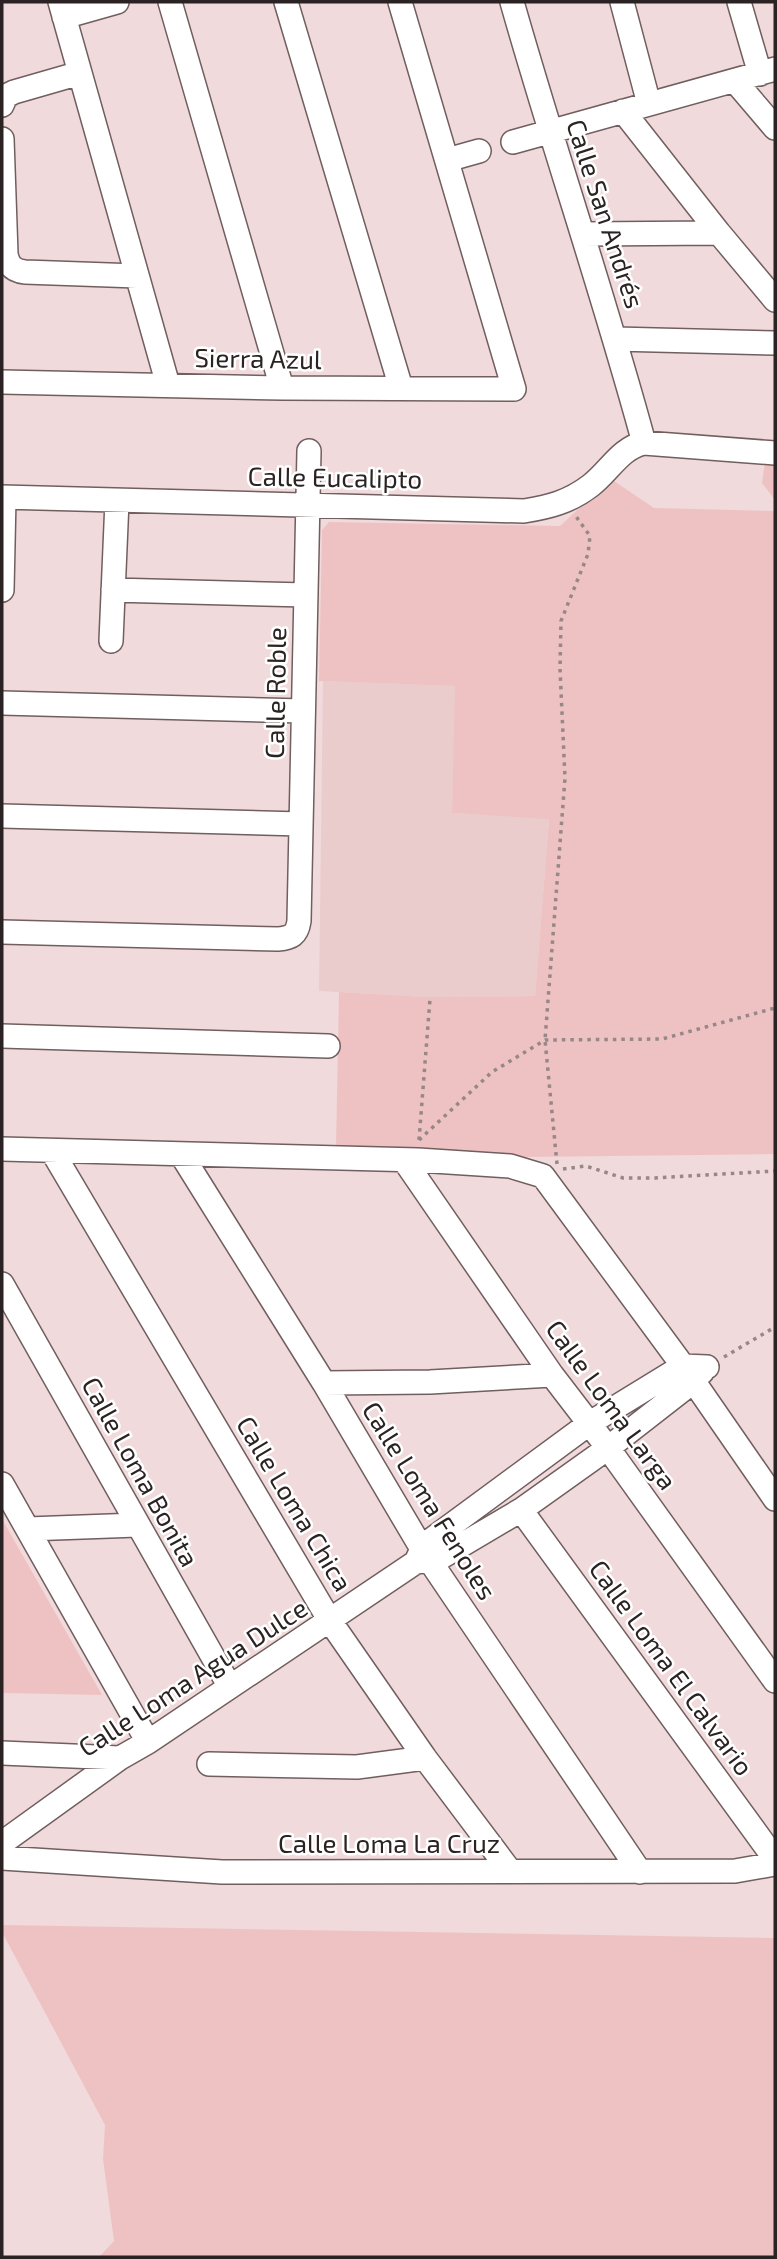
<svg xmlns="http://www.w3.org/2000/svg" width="777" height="2259" font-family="'Exo 2',sans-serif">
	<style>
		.built { fill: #ebcccd }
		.green { fill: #eec2c3 }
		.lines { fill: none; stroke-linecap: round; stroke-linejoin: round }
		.minor-casing { stroke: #715e5f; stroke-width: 26 }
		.path { stroke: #978787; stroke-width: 3.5; stroke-dasharray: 3.5 5; stroke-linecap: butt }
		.minor { stroke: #fff; stroke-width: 23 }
		.labels { text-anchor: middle; stroke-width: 5; stroke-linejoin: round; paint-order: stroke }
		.street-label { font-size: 26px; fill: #2b2323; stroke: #fff }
	</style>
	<rect width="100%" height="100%" fill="#f1dadb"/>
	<path class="built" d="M323 681 456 686 452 813 549 818 535 996 427 997 319 991Z"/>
	<path class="green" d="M765 462 775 463V500L762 483Z
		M611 479 654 508 775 511V1154L527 1157 336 1146 339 992 427 997 535 996 549 819 452 813 455 686 319 681 322 530 329 522 560 526Z
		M2 1519 102 1695 2 1693Z
		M2 1925 775 1938V2257H99L114 2241 103 2159 105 2125 2 1932Z"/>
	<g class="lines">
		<defs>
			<path id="minor" d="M60 2 168 385
				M170 2 282 388
				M286 2 401 388
				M512 2C554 150 604 295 644 443
				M622 2 649 104
				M739 2 760 74
				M64 17 117 2
				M735 81 775 128
				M2 105 6 96 14 92 80 73
				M623 111 719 233 775 300
				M2 139 6 254C8 265 13 271 25 272L137 276
				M513 142 775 69
				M447 160 479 151
				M583 234 719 233
				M616 339 775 343
				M2 382 282 388 514 389 400 2
				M2 497 524 511C549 507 569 502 590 486 609 472 620 448 644 443L775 453
				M2 590 4 498
				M113 590 306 595
				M111 641 117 501
				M2 703 303 711
				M2 816 301 824
				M2 932 278 939C291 938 297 935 299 921L309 451
				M2 1036 328 1046
				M2 1149 418 1160 510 1166 543 1176 683 1366 775 1499
				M52 1151 330 1621 425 1758 510 1871
				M181 1154 324 1383 422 1549 640 1872
				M404 1160 552 1375 608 1448 775 1681
				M2 1284 230 1687
				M324 1383 430 1382 552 1375
				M2 1484 148 1742
				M521 1510 775 1859
				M28 1529 137 1525
				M416 1562 438 1559 521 1510 608 1448 685 1388 702 1372
				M2 1753 120 1758
				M209 1764 357 1767 425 1758
				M2 1843 120 1758 148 1742 416 1562 422 1549 427 1543 590 1423 683 1366 707 1367
				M2 1858 222 1872 735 1871 775 1864"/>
		</defs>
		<use href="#minor" class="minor-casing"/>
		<path class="path" d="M419 1140 492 1072 545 1040 662 1039 775 1008
			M419 1140 430 999
			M557 1164 545 1040 565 778 560 669 561 621 588 554 590 536 575 515
			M563 1169 586 1166 623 1178H655L775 1171
			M724 1357 775 1327"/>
		<use href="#minor" class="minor"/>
	</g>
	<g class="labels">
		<g class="street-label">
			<text transform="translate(605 214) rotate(72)" y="9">Calle San Andrés</text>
			<text transform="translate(258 359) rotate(1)" y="9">Sierra Azul</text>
			<text transform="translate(335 478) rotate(1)" y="9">Calle Eucalipto</text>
			<text transform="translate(276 693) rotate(-89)" y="9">Calle Roble</text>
			<text transform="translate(611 1405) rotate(54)" y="9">Calle Loma Larga</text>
			<text transform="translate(140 1472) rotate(61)" y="9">Calle Loma Bonita</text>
			<text transform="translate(429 1501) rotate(58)" y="9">Calle Loma Fenoles</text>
			<text transform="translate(294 1504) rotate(59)" y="9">Calle Loma Chica</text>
			<text transform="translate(671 1668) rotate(54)" y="9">Calle Loma El Calvario</text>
			<text transform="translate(193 1678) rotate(-33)" y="9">Calle Loma Agua Dulce</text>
			<text x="389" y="1853">Calle Loma La Cruz</text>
		</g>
	</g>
	<rect width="777" height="2259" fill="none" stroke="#2b2323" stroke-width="7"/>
</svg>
